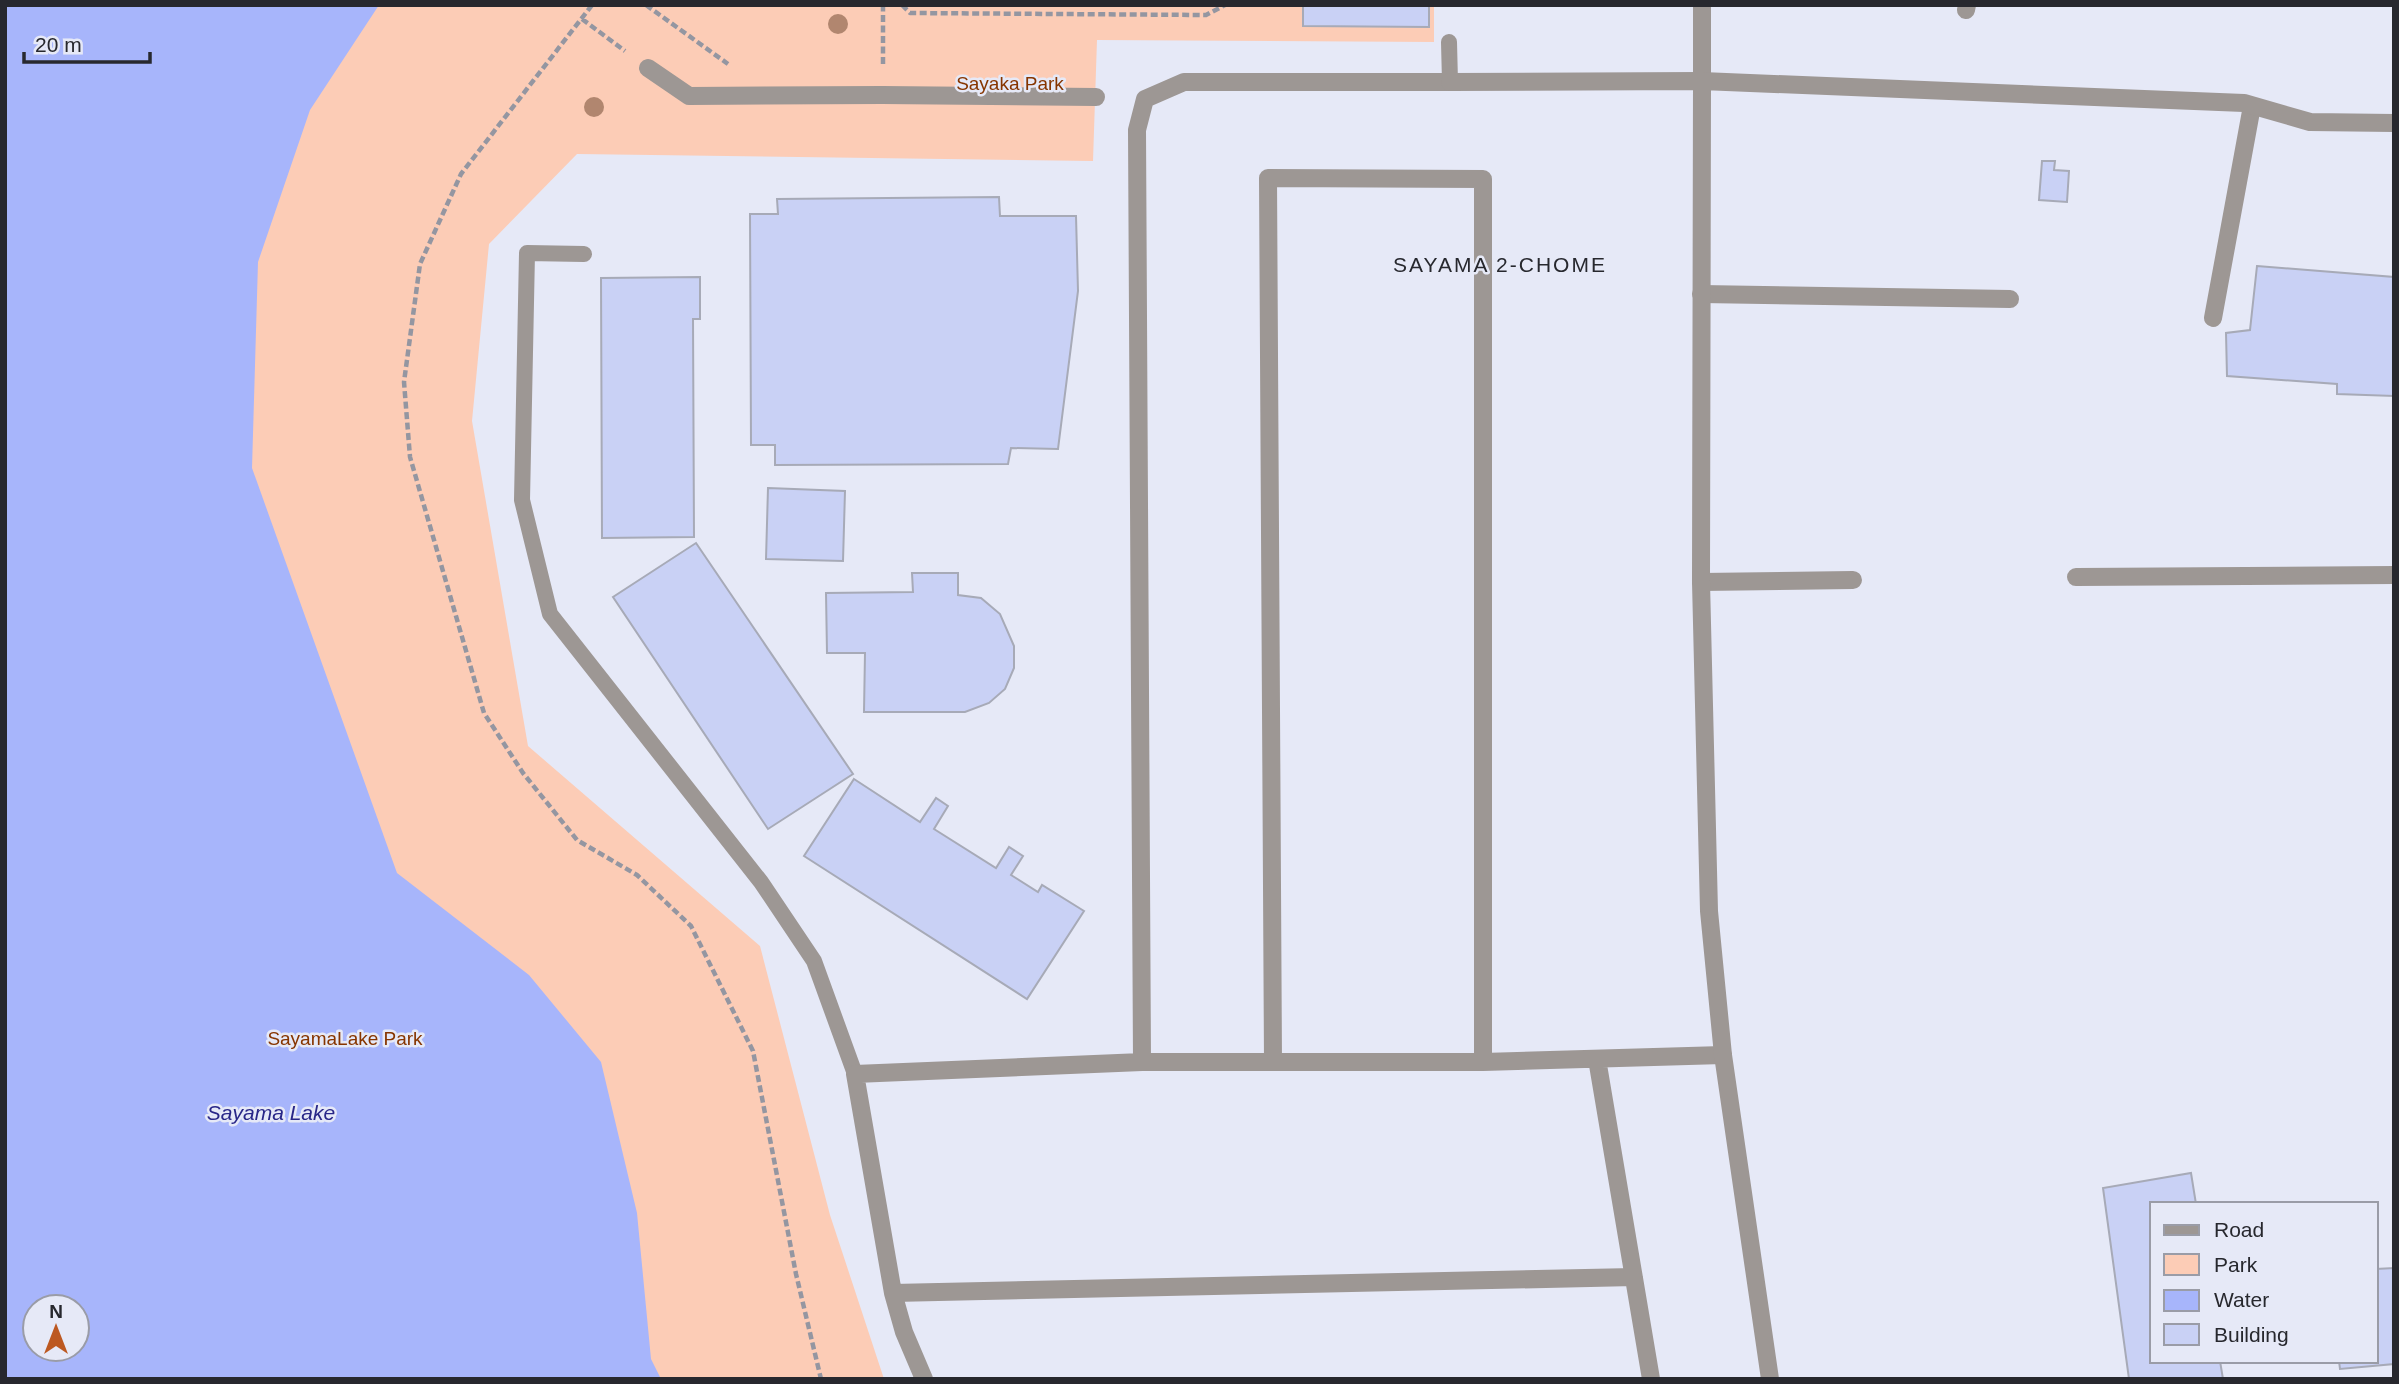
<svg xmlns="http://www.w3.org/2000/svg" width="2399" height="1384" font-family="Arial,sans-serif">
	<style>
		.green { fill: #fcccb6; fill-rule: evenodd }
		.water { fill: #a7b5fb; fill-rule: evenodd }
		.building { fill: #c9d1f5; stroke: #a7aab7; stroke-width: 2 }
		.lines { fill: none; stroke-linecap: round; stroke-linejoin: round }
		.path { stroke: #9496a1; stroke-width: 4.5; stroke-dasharray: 7 3.5; stroke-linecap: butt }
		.service { stroke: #9d9794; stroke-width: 16 }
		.pedestrian { stroke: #9d9794; stroke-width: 18 }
		.minor { stroke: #9d9794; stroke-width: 18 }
		.tertiary { stroke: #9d9794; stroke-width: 18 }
		.tree { fill: #b1866f }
		.labels { text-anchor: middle; stroke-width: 5; stroke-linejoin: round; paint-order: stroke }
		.park-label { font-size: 19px; fill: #863500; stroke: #e6e9f7 }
		.neighbourhood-label { font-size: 21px; letter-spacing: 2px; fill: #27282e; stroke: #e6e9f7 }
		.water-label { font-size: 21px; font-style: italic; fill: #292788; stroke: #e6e9f7 }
	</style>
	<rect width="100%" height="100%" fill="#e6e9f7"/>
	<path class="green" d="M5 5H1434V42L1097 40 1093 161 577 154 489 244 472 421 528 746 760 946 830 1215 884 1379H5ZM35 1307H77V1349H35Z"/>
	<path class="water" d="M5 5H379L310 110 258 262 252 468 397 873 529 975 601 1062 637 1213 651 1359 661 1379H5ZM35 1307H77V1349H35Z"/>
	<path class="building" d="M1303 5H1429V27L1303 26Z
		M2042 161H2055L2054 170 2069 171 2067 202 2039 200Z
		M999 197 1000 216H1076L1078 291 1058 449 1011 448 1008 464 775 465V445H751L750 214H778L777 199Z
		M2257 266 2394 277V396L2337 394V384L2227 376 2226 333 2250 330Z
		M700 277V319H693L694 537 602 538 601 278Z
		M768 488 845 491 843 561 766 559Z
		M696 543 853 774 768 829 613 597Z
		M912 573H958V595L981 598 1000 614 1014 646V668L1005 689 989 703 965 712H864L865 653H827L826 593 913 592Z
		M854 779 920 822 936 798 948 806 934 829 996 868 1009 847 1023 856 1011 875 1038 892 1042 885 1084 911 1027 999 804 856Z
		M2191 1173 2196 1204H2152V1361H2220L2223 1379H2129L2103 1188Z
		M2394 1268V1364L2340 1369 2339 1361H2376V1269Z"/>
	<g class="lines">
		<path class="path" d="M592 5 461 174 420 264 404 382 410 457 484 713 523 773 577 840 637 875 691 926 753 1051 796 1274 821 1379
			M646 5 728 64
			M902 5 910 13 1206 15 1225 5
			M582 19 625 51
			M883 64V5"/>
		<path class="service" d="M1449 42 1450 82
			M584 254 527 253 522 500 550 614 761 882 814 961 855 1074"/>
		<path class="pedestrian" d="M648 68 689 96 882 95 1096 97"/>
		<path class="minor" d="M1966 10 1967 5
			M1702 81V5
			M1701 294 2010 299
			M2213 318 2252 106
			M2076 577 2394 575
			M1701 582 1853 580
			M1597 1059 1651 1379
			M1142 1062 1137 130 1145 99 1184 82H1450
			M1273 1062 1268 178 1483 179V1062
			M893 1293 1634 1277
			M924 1379 904 1332 893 1293 855 1074 1142 1062H1483L1723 1055"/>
		<path class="tertiary" d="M1702 81 1701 582 1709 911 1723 1055 1770 1379
			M1450 82 1702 81 2244 103 2310 122 2394 123"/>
	</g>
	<g class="tree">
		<circle cx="838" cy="24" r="10"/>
		<circle cx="594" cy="107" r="10"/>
	</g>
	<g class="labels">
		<g class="park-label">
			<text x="1010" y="90">Sayaka Park</text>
			<text x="345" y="1045">SayamaLake Park</text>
		</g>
		<g class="neighbourhood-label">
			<text x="1500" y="272">SAYAMA 2-CHOME</text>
		</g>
		<g class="water-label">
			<text x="271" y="1120">Sayama Lake</text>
		</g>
	</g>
	<rect width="2399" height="1384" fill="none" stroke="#27282e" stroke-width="14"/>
	<rect x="2150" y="1202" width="228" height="161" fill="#e6e9f7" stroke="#9a9ca7" stroke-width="2"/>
	<rect x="2164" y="1225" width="35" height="10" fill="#9d9794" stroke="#9a9ca7" stroke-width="2"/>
	<text x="2214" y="1237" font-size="21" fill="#27282e">Road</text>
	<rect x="2164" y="1254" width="35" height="21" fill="#fcccb6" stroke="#9a9ca7" stroke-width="2"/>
	<text x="2214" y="1272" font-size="21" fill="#27282e">Park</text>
	<rect x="2164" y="1290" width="35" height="21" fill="#a7b5fb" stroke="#9a9ca7" stroke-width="2"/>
	<text x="2214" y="1307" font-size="21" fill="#27282e">Water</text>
	<rect x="2164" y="1324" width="35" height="21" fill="#c9d1f5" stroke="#9a9ca7" stroke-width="2"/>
	<text x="2214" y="1342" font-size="21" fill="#27282e">Building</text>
	<g transform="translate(56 1328)"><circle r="33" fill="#e6e9f7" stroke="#9a9ca7" stroke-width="2"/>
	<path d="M0-5L12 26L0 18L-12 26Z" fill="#bc5821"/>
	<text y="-10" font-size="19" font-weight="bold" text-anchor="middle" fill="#27282e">N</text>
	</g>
	<path d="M24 52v10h126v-10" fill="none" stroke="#27282e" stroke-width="3.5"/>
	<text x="35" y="52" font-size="21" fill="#27282e" stroke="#e6e9f7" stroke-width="5" paint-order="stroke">20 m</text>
</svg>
